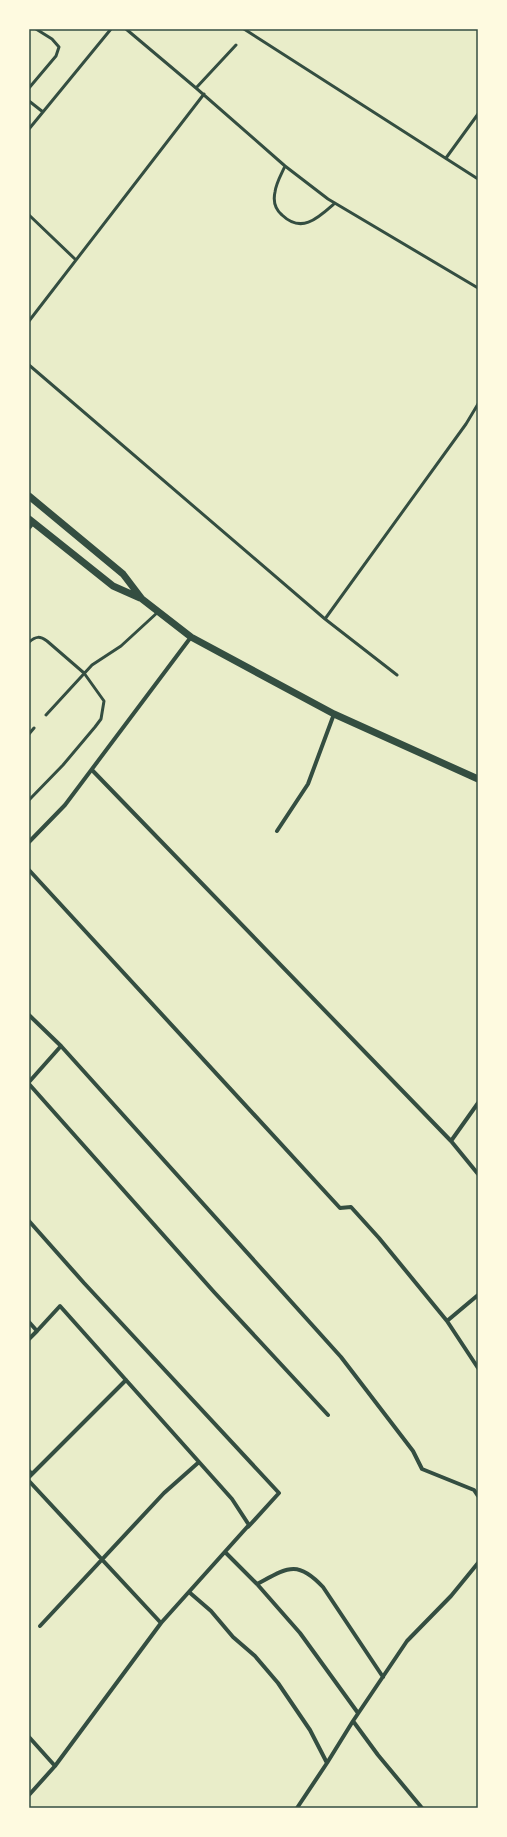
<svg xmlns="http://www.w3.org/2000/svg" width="507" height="1837" font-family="Quicksand,sans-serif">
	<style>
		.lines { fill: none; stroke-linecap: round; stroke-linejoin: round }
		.service { stroke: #344e41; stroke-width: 3 }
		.minor { stroke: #344e41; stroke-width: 4 }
		.tertiary { stroke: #344e41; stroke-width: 7 }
		.neatline { fill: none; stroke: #344e41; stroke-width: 1.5 }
	</style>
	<rect width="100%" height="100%" fill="#e9edc9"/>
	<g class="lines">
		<path class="service" d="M126 29 196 88 285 166 328 199 478 288
			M244 29 478 179
			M29 88 56 56 59 47 52 39 36 29
			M196 88 236 45
			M29 101 43 112
			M29 129 111 29
			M446 158 478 114
			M285 166C281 175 276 183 275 192 273 201 275 209 282 215 302 234 318 218 335 203
			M29 215 76 260
			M29 321 204 94
			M29 365 325 619 397 675
			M325 619 466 424 478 404
			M29 642C36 636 40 636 47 641L84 673 104 701 101 719 95 727 63 765 29 800
			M46 715 92 665 121 646 158 612
			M29 734 34 728"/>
		<path class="minor" d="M29 528 33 523
			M92 770 451 1141 478 1174
			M277 831 308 784 334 714
			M29 842 65 805 191 637
			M29 870 340 1208 351 1207 379 1238 447 1321 478 1295
			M29 1015 61 1046 29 1082
			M61 1046 341 1357 413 1451 422 1469 474 1490 478 1496
			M29 1084 214 1292 328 1415
			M451 1141 478 1103
			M29 1221 84 1283 279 1493 248 1527
			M447 1321 478 1368
			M29 1322 37 1331 29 1339
			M29 1471 32 1474 29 1477
			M32 1474 126 1380
			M29 1481 161 1623 249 1525 232 1499 60 1306 37 1331
			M225 1552 257 1584 300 1633 358 1713
			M257 1584C287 1568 297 1559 323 1587L383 1677
			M189 1592 211 1611 233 1637 255 1656 278 1683 310 1730 327 1763 353 1721 407 1641 451 1596 478 1563
			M40 1626 164 1493 199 1462
			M353 1721 378 1755 422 1808
			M29 1737 55 1766 29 1795
			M55 1766 161 1623
			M297 1808 327 1763"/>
		<path class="tertiary" d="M29 496 123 574 142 599 191 637 334 714 478 779
			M29 519 113 586 140 598"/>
	</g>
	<rect width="507" height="1837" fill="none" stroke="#fefae0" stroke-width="60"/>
	<rect x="30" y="30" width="447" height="1777" class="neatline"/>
</svg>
